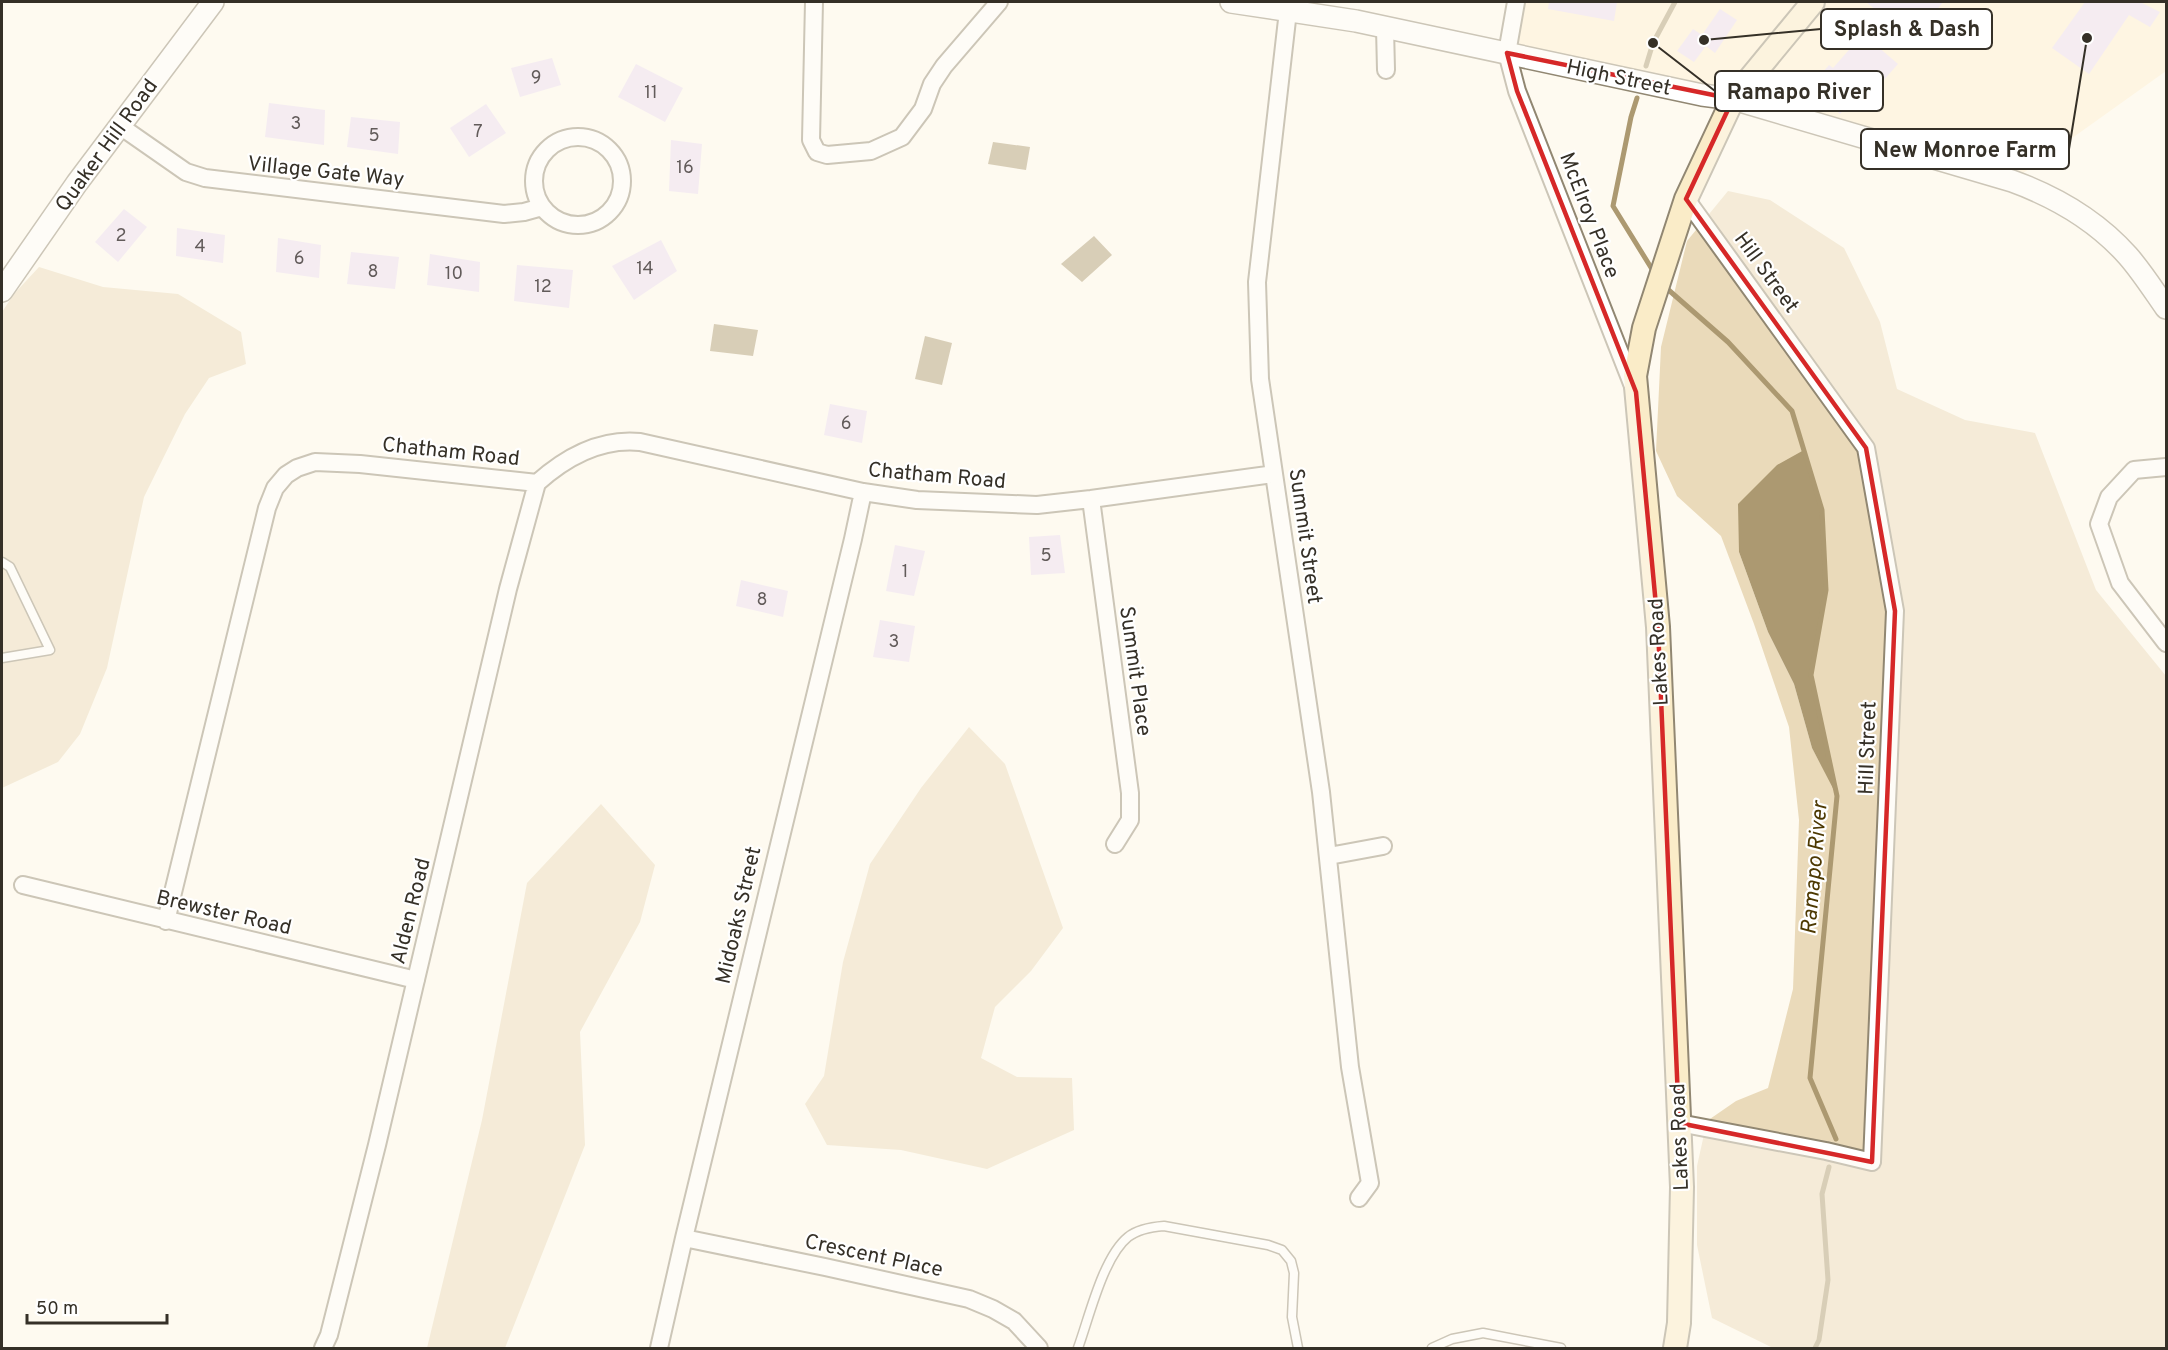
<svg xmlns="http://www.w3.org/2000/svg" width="2168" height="1350" font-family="Overpass,sans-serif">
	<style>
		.built { fill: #feefd0 }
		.green { fill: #eadaba; fill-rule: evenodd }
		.water { fill: #ac9971 }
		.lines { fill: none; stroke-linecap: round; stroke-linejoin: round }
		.stream { stroke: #ac9971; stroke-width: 5 }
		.building { fill: #ebdcf2 }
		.service-casing { stroke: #918772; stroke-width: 11 }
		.minor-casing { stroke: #918772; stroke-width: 20 }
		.tertiary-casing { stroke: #918772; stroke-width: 24 }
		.secondary-casing { stroke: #918772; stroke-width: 26 }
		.service { stroke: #fff; stroke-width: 8 }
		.minor { stroke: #fff; stroke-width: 16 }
		.tertiary { stroke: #fff; stroke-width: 21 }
		.secondary { stroke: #faecc8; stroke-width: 22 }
		.marked { fill: none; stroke: #d62828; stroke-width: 4.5; stroke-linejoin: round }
		.labels { text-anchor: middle; stroke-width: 4.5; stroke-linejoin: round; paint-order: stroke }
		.number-label { font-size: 18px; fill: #625b5a }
		.street-label { font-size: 21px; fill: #353027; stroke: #fff }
		.water-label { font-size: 22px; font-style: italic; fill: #4d3902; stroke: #fff }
		.leader { fill: none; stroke: #353027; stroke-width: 2 }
		.callout-dot { fill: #353027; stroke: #fff; stroke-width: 2 }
		.callout { fill: #fff; stroke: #353027; stroke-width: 2 }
		.callout-label { font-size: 22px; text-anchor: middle; font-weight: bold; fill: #353027 }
	</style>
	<rect width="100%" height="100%" fill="#fefaf0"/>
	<path class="built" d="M1516 2H2166V71L2012 181 1733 99 1507 53Z"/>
	<path class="green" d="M1728 191 1770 200 1844 248 1880 322 1897 389 1965 420 2035 433 2096 590 2166 676V1348H1773L1712 1318 1697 1245V1166L1707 1121 1736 1101 1768 1088 1793 989 1799 820 1789 727 1754 624 1721 536 1677 496 1656 451 1661 347 1687 241ZM1739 552 1826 590 1811 675 1836 792 1812 748 1794 684 1768 632Z
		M39 267 103 287 178 294 241 332 246 364 209 378 185 414 144 497 107 668 80 734 58 762 2 788V312L14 294Z
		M969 727 1005 764 1063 928 1031 971 995 1007 981 1058 1017 1077 1072 1078 1074 1130 987 1169 901 1150 827 1145 805 1104 824 1076 843 962 870 864 921 788Z
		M601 804 655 865 640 922 580 1032 585 1145 505 1348H427L482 1120 527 883Z"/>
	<path class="water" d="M993 142 1030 147 1026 170 988 164Z
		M1094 236 1112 255 1082 282 1061 264Z
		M714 324 758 330 753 356 710 351Z
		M925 336 952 343 942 385 915 379Z
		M1804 450 1822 510 1826 590 1811 675 1837 796 1812 748 1794 684 1768 632 1739 552 1738 504 1777 465Z"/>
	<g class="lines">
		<path class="stream" d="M1646 66 1653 43 1675 2
			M1637 98 1631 117 1613 206 1655 274
			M1664 286 1728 342 1792 411 1822 510 1826 590 1811 675 1837 796 1810 1078 1836 1139
			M1815 1348 1819 1340 1828 1280 1822 1194 1829 1167"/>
	</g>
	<path class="building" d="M1549 2H1617L1614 21 1548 9Z
		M1866 2H1943L1936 11 1944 17 1922 47Z
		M2085 2H2140L2160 12 2150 27 2129 15 2089 74 2052 48Z
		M1720 9 1737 20 1715 53 1706 46 1694 62 1677 51 1693 29 1702 35Z
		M1863 34 1898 64 1882 82 1874 75 1840 114 1811 86 1829 65 1833 68Z
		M552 58 561 85 520 97 511 68Z
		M636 64 683 88 665 122 618 97Z
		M269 103 325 110 324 145 265 137Z
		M486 104 506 133 469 157 450 128Z
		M351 117 400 122 398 154 347 147Z
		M671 140 702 144 698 194 669 191Z
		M124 209 147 227 118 262 95 242Z
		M177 228 225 235 223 263 176 256Z
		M278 238 321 245 319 278 276 272Z
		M661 240 677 271 634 300 612 266Z
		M351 252 399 257 395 289 347 284Z
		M430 254 480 262 479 292 427 285Z
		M517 265 573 270 569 308 514 301Z
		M830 404 867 411 862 443 824 435Z
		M1060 535 1065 573 1031 575 1029 537Z
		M895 545 925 551 914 596 886 591Z
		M741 580 788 591 783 617 736 606Z
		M880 620 915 626 909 662 873 657Z"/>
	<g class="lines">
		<defs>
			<path id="service" d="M2 562 10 567 50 650 2 658
				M1078 1348C1089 1318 1103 1257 1128 1237 1138 1229 1151 1227 1164 1226L1268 1245 1282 1250 1291 1261 1294 1273 1292 1317 1298 1348
				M1432 1348 1452 1339 1483 1333 1561 1348"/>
			<path id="minor" d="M814 2 811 140 817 152 827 155 871 151 902 137 923 109 932 84 944 66 999 2
				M1516 2 1507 53 1517 91 1633 386
				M1288 11 1257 282 1260 379 1321 792 1350 1067 1370 1183 1359 1198
				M1385 28 1386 70
				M120 126 186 172 205 178 504 214 524 212 542 207
				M534 181a44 44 0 1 1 88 0a44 44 0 1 1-88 0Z
				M2166 467 2134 470 2109 497 2099 524 2120 583 2166 643
				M1091 499 1130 793V820L1115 844
				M1329 856 1383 846
				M23 885 416 980
				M166 921 267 508 275 488 286 475 297 468 315 462 360 464 537 483C566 457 600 438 640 442L863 492 917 500 1037 505 1091 499 1274 474
				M1679 1123 1826 1151 1872 1162 1895 611 1866 448 1686 199
				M684 1238 825 1267 969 1299 993 1309 1014 1321 1039 1348
				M323 1348 329 1335 377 1145 508 589 537 483
				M659 1348 684 1238 853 539 863 492"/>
			<path id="tertiary" d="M1231 2 1356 21 1702 95 1733 99 2012 181C2056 197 2097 221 2128 256 2142 272 2154 291 2166 308
				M2 291 77 183 213 2"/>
			<path id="secondary" d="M1675 1348 1679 1323 1682 1187 1658 627 1635 376 1644 328 1686 199 1733 99 1813 2"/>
		</defs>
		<use href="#service" class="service-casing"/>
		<use href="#minor" class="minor-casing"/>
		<use href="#tertiary" class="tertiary-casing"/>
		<use href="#secondary" class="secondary-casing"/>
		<use href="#service" class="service"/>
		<use href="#minor" class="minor"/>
		<use href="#tertiary" class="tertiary"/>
		<use href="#secondary" class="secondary"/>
	</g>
	<path d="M0 0H2168V1350H0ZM1507 53 1733 99 1686 199 1866 448 1895 611 1872 1162 1679 1123 1658 627 1636 392 1517 91Z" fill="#fefaf0" fill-opacity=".55" fill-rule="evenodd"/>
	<path class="marked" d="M1507 53 1733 99 1686 199 1866 448 1895 611 1872 1162 1679 1123 1658 627 1636 392 1517 91Z"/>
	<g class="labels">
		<g class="number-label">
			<text x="536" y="83">9</text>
			<text x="651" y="98">11</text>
			<text x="296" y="129">3</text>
			<text x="478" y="137">7</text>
			<text x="374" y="141">5</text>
			<text x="685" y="173">16</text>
			<text x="121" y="241">2</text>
			<text x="200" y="252">4</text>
			<text x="299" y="264">6</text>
			<text x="645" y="274">14</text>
			<text x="373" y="277">8</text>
			<text x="454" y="279">10</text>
			<text x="543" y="292">12</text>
			<text x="846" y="429">6</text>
			<text x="1046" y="561">5</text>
			<text x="905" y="577">1</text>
			<text x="762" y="605">8</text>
			<text x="894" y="647">3</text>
		</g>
		<g class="street-label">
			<text transform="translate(1619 77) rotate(12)" y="7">High Street</text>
			<text transform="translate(106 145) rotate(-54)" y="7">Quaker Hill Road</text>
			<text transform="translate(326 171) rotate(6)" y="7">Village Gate Way</text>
			<text transform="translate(1590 215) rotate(69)" y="7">McElroy Place</text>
			<text transform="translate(1767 272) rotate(54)" y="7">Hill Street</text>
			<text transform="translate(451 451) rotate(6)" y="7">Chatham Road</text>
			<text transform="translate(937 475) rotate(5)" y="7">Chatham Road</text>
			<text transform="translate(1306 536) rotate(82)" y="7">Summit Street</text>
			<text transform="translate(1658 652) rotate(-93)" y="7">Lakes Road</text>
			<text transform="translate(1136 671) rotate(82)" y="7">Summit Place</text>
			<text transform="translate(1867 748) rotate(-88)" y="7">Hill Street</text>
			<text transform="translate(410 911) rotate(-76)" y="7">Alden Road</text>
			<text transform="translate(224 912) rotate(13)" y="7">Brewster Road</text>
			<text transform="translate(738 915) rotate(-77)" y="7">Midoaks Street</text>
			<text transform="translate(1679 1137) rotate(-92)" y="7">Lakes Road</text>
			<text transform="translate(874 1255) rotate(12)" y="7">Crescent Place</text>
		</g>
		<g class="water-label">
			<text transform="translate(1813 868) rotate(-85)" y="8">Ramapo River</text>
		</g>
	</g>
	<path class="leader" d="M1704 40L1821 29M1653 43L1715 91M2087 38L2069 149"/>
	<g class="callout-dot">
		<circle cx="1704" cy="40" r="6"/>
		<circle cx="1653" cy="43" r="6"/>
		<circle cx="2087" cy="38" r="6"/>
	</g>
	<g class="callout">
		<rect x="1821" y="9" width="171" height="40" rx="6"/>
		<rect x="1715" y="71" width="168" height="40" rx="6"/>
		<rect x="1861" y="129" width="208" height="40" rx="6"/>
	</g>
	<g class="callout-label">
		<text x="1907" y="36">Splash &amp; Dash</text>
		<text x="1799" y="99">Ramapo River</text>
		<text x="1965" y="157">New Monroe Farm</text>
	</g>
	<rect width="2168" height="1350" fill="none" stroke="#353027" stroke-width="6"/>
	<path d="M27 1314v9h140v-9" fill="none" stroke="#353027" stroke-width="3"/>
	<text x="36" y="1314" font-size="18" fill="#353027" stroke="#ffffff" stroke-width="4.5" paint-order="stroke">50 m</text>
</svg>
